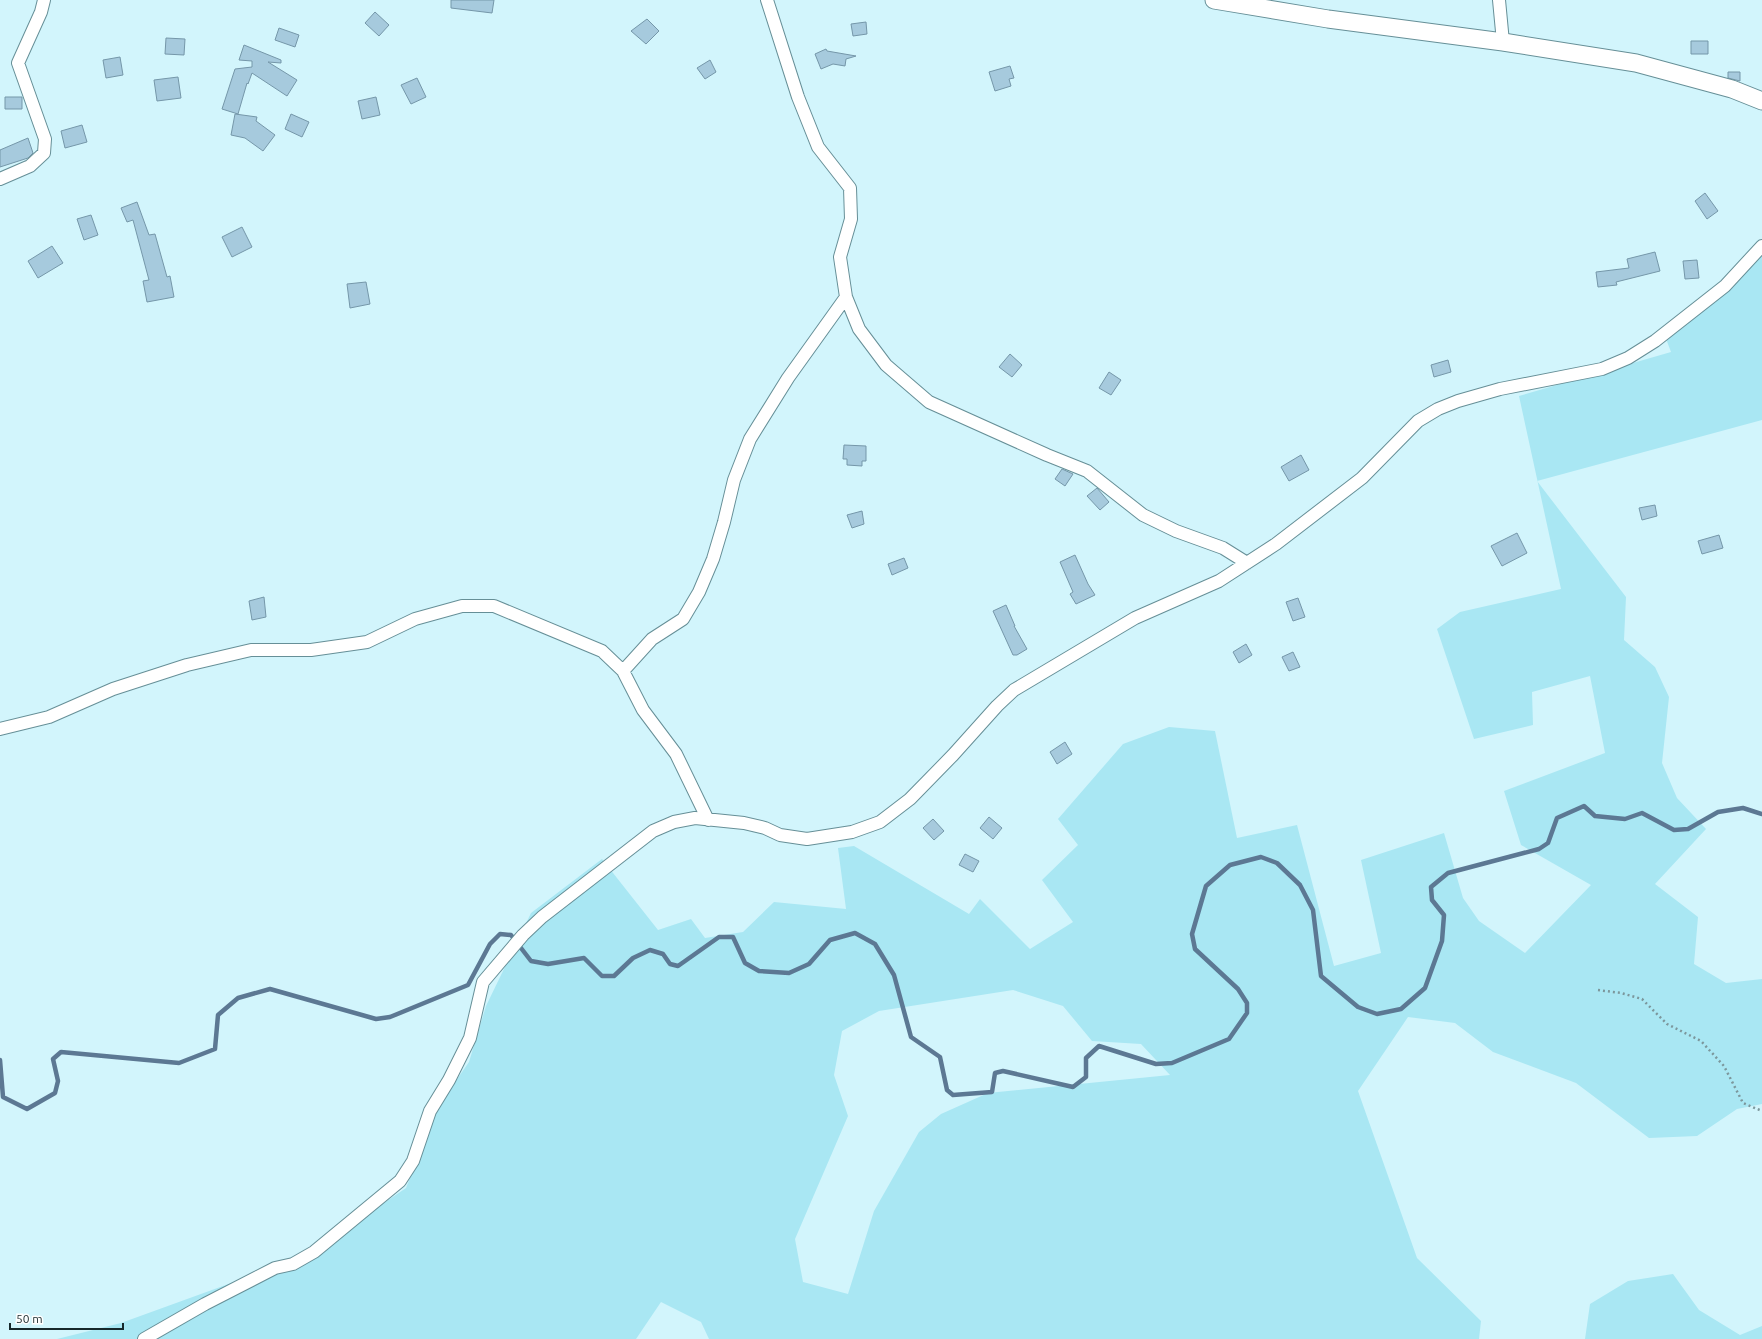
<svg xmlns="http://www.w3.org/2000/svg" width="1762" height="1339" font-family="Ubuntu,sans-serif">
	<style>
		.green { fill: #a9e7f3; fill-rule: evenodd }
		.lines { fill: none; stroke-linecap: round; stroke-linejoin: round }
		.stream { stroke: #5c7893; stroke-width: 4.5 }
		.building { fill: #a6cadd; stroke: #7597a9 }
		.street-casing { stroke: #668f97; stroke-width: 14 }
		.secondary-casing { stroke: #668f97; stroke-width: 19 }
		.path { stroke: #7c979c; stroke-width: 2.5; stroke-dasharray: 2 3; stroke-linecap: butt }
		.street { stroke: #fff; stroke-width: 12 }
		.secondary { stroke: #fff; stroke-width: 17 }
	</style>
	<rect width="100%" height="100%" fill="#d2f5fc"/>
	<path class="green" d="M1762 242V420L1537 481 1626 597 1624 640 1655 667 1669 697 1662 763 1677 798 1706 829 1655 884 1698 917 1694 964 1726 983 1762 979V1104L1737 1109 1697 1136 1649 1138 1576 1083 1493 1052 1455 1023 1408 1017 1358 1091 1417 1258 1481 1321 1479 1339H709L701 1322 661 1302 636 1339H57L121 1323 289 1262 356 1222 406 1188 439 1105 469 1062 486 1006 531 913 602 859 658 930 691 919 705 938 743 932 774 902 846 909 838 848 854 846 969 914 980 899 1030 949 1073 922 1042 880 1078 845 1058 819 1123 744 1169 727 1215 731 1237 838 1297 825 1334 966 1381 953 1361 860 1444 833 1463 898 1479 921 1525 953 1591 885 1521 845 1504 791 1605 753 1590 676 1532 692 1533 725 1474 739 1437 629 1460 612 1561 589 1519 396 1671 352 1662 328 1718 288ZM1013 990 1063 1006 1092 1041 1141 1044 1170 1075 988 1093 941 1114 919 1132 874 1211 848 1294 803 1282 795 1239 848 1116 834 1075 842 1031 879 1011Z
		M1673 1274 1699 1310 1740 1335 1762 1326V1339H1585L1590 1304 1628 1281Z"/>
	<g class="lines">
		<path class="stream" d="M0 1060 3 1097 27 1109 55 1093 58 1081 53 1059 61 1052 179 1063 215 1049 218 1015 238 998 270 989 376 1019 390 1017 468 985 490 944 500 934 511 935 531 961 548 964 584 958 602 976H614L633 958 650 950 663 954 670 964 678 966 719 937H733L745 963 759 971 789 973 809 964 830 940 855 933 875 944 894 975 911 1037 940 1057 947 1090 953 1095 992 1092 995 1073 1003 1071 1073 1087 1086 1077V1058L1099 1046 1156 1064 1172 1063 1229 1039 1247 1013V1003L1238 989 1195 949 1192 934 1206 886 1230 865 1261 857 1277 863 1300 885 1313 910 1321 976 1358 1007 1377 1014 1401 1009 1425 988 1442 941 1444 915 1432 900 1431 887 1448 873 1539 849 1548 843 1557 818 1584 806 1595 816 1625 819 1642 813 1674 830 1688 829 1718 812 1743 808 1762 814"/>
	</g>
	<path class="building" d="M451 0H494L492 13 451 8Z
		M375 12 389 25 379 36 365 23Z
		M647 19 659 31 646 44 631 31Z
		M866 22 867 34 853 36 851 24Z
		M279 28 299 35 295 47 275 40Z
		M166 38 185 39 184 55 165 54Z
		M1691 41H1708V54H1691Z
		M244 45 281 60V63L268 62 297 80 287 96 252 73 248 84 247 83 238 114 222 109 235 69 252 67V61L239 60Z
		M826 49 827 51 856 56 846 59 845 66 833 64 821 69 815 54Z
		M120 57 123 75 106 78 103 60Z
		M710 60 716 72 705 79 697 68Z
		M1010 66 1014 78 1009 79 1011 86 995 91 989 72Z
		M1728 72H1740V81L1728 78Z
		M178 77 181 98 157 101 154 80Z
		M417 78 426 97 411 104 401 85Z
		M5 97H22V109H5Z
		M376 97 380 115 362 119 358 101Z
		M235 114 257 117 256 121 275 135 263 151 245 138 231 135Z
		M291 114 309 122 302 137 285 129Z
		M82 125 87 142 65 148 61 131Z
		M28 138 33 153 28 158 0 167V150Z
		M1705 193 1718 211 1707 219 1695 201Z
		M137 202 149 235 155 234 167 277 170 276 174 297 147 302 143 281 149 280 133 220 127 222 121 208Z
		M91 215 98 235 84 240 77 219Z
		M242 227 252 247 232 257 222 237Z
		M52 246 63 263 38 278 28 261Z
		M1655 252 1660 271 1616 282 1617 285 1598 287 1596 272 1629 268 1627 259Z
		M1697 260 1699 278 1685 279 1683 261Z
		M366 282 370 304 350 308 347 284Z
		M1010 354 1022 365 1012 377 999 367Z
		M1448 360 1451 372 1434 377 1431 365Z
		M1109 372 1121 380 1111 395 1099 388Z
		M844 445 866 446V461H862V466L847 465V459H843Z
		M1301 455 1309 470 1289 481 1281 467Z
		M1062 469 1073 474 1065 486 1055 479Z
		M1097 488 1109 502 1100 510 1087 496Z
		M1655 505 1657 516 1642 520 1639 508Z
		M862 511 864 524 852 528 847 515Z
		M1517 533 1527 553 1502 566 1491 546Z
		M1719 535 1723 548 1702 554 1698 541Z
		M1075 555 1088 584 1095 595 1076 604 1070 594 1073 592 1060 562Z
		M904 558 908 568 892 575 888 564Z
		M264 597 266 617 252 620 249 601Z
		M1298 598 1305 617 1293 621 1286 602Z
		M1006 605 1015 626H1014L1027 649 1017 655H1013L993 611Z
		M1246 644 1252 655 1239 663 1233 652Z
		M1293 652 1300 667 1289 671 1282 657Z
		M1065 742 1072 754 1057 764 1050 752Z
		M989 817 1002 828 993 839 980 828Z
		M933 819 944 831 934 840 923 828Z
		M965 854 979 861 973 872 959 865Z"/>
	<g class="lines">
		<defs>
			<path id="street" d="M767 0 798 97 818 147 850 188 851 219 840 257 846 297 859 329 886 365 929 402 1047 455 1087 471 1143 515 1176 531 1223 548 1247 563
				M1499 0 1503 42
				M0 179 30 166 44 153 45 139 18 63 41 12 44 0
				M623 671 652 639 683 619 699 592 713 559 724 522 734 480 750 439 788 378 846 297
				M0 729 49 717 113 689 187 665 251 650H311L367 642 415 619 462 606H494L602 651 623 671 643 710 676 754 708 820
				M144 1339 205 1304 275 1268 293 1264 314 1252 400 1181 413 1161 430 1111 449 1080 470 1038 483 982 523 935 542 917 653 831 674 822 695 818 744 823 765 828 780 835 807 839 852 832 880 822 910 799 953 755 997 706 1014 690 1135 618 1219 581 1276 544 1362 478 1418 421 1438 409 1458 401 1500 389 1602 369 1628 358 1655 341 1725 286 1762 246"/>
			<path id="secondary" d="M1214 0 1328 19 1503 42 1636 63 1732 89 1762 101"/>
		</defs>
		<use href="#street" class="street-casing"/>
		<use href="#secondary" class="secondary-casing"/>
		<path class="path" d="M1598 990 1621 993 1642 999 1667 1024 1701 1041 1724 1066 1743 1103 1762 1111"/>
		<use href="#street" class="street"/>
		<use href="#secondary" class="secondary"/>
	</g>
	<path d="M10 1323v6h113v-6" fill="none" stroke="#17282b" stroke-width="2"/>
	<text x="16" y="1323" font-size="12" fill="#17282b" stroke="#ffffff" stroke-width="3" paint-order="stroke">50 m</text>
</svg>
